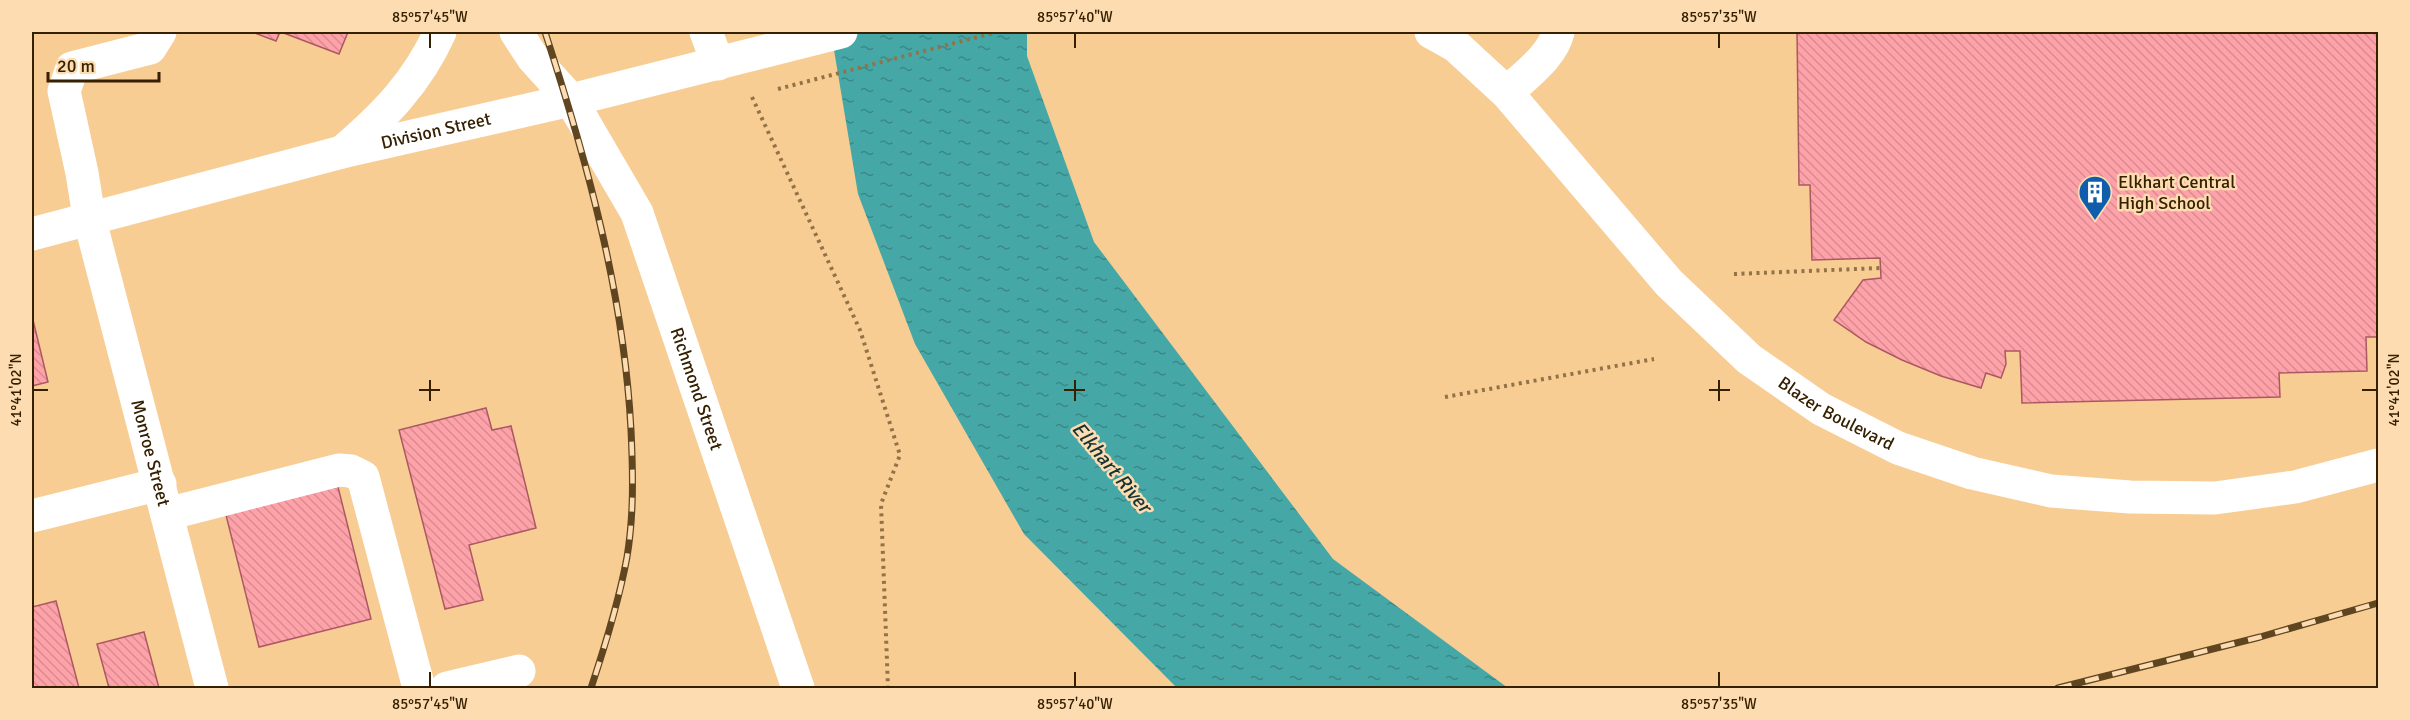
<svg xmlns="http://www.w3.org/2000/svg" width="2410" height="720" font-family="Signika,sans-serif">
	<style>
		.water { fill: url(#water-ripples) }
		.building { fill: url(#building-back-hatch); stroke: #ac5862; stroke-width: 1.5 }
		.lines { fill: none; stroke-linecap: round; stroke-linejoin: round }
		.path { stroke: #927347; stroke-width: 4; stroke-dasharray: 3 4.5; stroke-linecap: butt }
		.minor { stroke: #fff; stroke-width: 33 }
		.major { stroke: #fff; stroke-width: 33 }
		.rail-casing { stroke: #5f4620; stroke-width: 7 }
		.rail { stroke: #fddcb2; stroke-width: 4.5; stroke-dasharray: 14; stroke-linecap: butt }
		.ticks { fill: none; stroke: #352101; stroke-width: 2 }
		.labels { text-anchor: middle; stroke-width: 5; stroke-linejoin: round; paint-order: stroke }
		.street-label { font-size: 18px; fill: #352101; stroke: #fddcb2 }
		.poi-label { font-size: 18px; fill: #352101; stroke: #fddcb2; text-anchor: start }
		.water-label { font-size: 20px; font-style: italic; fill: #163434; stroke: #fddcb2 }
		.neatline { fill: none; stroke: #352101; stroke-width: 2 }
		.ticks-label { font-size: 15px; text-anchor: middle; fill: #352101 }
	</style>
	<defs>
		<pattern id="water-ripples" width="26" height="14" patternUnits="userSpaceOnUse" patternTransform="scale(1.5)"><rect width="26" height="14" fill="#45a8a7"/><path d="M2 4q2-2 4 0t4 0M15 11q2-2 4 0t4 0" fill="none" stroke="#3a8886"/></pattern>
		<pattern id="building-back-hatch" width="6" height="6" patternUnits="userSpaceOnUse" patternTransform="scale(1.5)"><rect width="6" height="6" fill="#fea2aa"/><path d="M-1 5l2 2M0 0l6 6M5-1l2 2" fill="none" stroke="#da8b90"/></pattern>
	</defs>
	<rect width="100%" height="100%" fill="#f8cd94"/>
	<path class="water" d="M831 32H1027V56L1094 242 1333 559 1508 688H1177L1024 534 915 344 858 194Z"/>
	<path class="building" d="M252 32H280L276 41Z
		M281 32H348L339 54Z
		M1797 32H2378V337H2366L2367 371 2279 373 2280 397 2022 403 2020 351H2005L2006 364 2001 378 1986 373 1981 388 1941 376 1902 360 1866 342 1834 320 1863 280 1881 278 1880 258 1812 260 1810 185H1799Z
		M32 316 48 382 32 386Z
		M486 408 492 430 511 426 536 528 469 545 483 600 445 609 399 430Z
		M336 479 371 619 259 647 224 507Z
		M56 601 79 688H32V607Z
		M144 632 159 688H109L97 644Z"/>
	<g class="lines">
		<path class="path" d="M778 89 997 32
			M752 97 860 330 900 455 881 504 888 688
			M1734 274 1880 268
			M1445 397 1654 359"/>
		<g class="minor">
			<path id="s1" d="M160 32 150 48 72 68 64 91 82 173 89 217 212 688"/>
			<path d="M706 32 718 64"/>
			<path d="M1507 93C1524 76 1553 56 1558 32"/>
			<path id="s2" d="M32 234 342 152 571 100 637 213 798 688"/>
			<path d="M167 514 339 470 351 471 363 477 419 688"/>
			<path d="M32 516 160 484"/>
			<path d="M447 688 519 671"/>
		</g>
		<g class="major">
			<path d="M516 32 533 58 571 100 841 32"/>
			<path id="s3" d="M1431 32 1456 46 1507 93 1669 283 1749 359 1821 409 1898 448 1972 473 2051 491 2130 497 2215 498 2295 487 2378 465"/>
			<path d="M342 152C384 116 417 83 440 32"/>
		</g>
		<defs>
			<path id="rail" d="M545 32C587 161 624 294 631 430 633 472 634 515 627 557 619 601 605 646 591 688
				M2058 688 2260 637 2378 603"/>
		</defs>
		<use href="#rail" class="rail-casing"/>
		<use href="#rail" class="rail"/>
	</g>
	<path class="ticks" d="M430 33V48M1075 33V48M1719 33V48M430 380V401M1075 380V401M1719 380V401M33 390H48M419 390H440M1064 390H1085M1709 390H1730M2362 390H2377M430 672V687M1075 672V687M1719 672V687"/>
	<defs>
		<symbol id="building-pin" viewBox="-11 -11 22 30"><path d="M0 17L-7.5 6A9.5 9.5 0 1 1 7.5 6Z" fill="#105dac" stroke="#fddcb2"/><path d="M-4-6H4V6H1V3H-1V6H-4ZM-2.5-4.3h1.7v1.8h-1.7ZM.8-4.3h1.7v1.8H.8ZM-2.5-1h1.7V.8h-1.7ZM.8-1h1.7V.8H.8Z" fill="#fff"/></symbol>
	</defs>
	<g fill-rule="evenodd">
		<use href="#building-pin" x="2076" y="173" width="38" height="52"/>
	</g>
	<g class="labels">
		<g class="street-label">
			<text dy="6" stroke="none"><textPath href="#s2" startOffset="417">Division Street</textPath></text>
			<text dy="6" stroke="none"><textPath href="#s2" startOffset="872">Richmond Street</textPath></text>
			<text dy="6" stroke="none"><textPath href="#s3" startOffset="561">Blazer Boulevard</textPath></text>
			<text dy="6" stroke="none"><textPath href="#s1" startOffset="496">Monroe Street</textPath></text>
		</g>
		<g class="poi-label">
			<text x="2118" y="188">Elkhart Central<tspan x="2118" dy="21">High School</tspan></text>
		</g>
		<g class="water-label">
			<text transform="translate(1112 467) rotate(50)" y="7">Elkhart River</text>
		</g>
	</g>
	<rect width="2410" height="720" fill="none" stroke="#fddcb2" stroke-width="66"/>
	<path d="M48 72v9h111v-9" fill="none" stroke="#352101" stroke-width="3"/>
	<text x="57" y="72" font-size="18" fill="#352101" stroke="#fddcb2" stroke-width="4.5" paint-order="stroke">20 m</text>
	<rect x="33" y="33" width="2344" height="654" class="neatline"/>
	<g class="ticks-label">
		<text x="430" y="22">85°57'45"W</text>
		<text x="1075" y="22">85°57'40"W</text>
		<text x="1719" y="22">85°57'35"W</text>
		<text transform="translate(16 390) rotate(-90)" y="5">41°41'02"N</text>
		<text transform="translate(2394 390) rotate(-90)" y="5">41°41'02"N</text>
		<text x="430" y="709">85°57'45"W</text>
		<text x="1075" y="709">85°57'40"W</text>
		<text x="1719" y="709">85°57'35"W</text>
	</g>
</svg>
